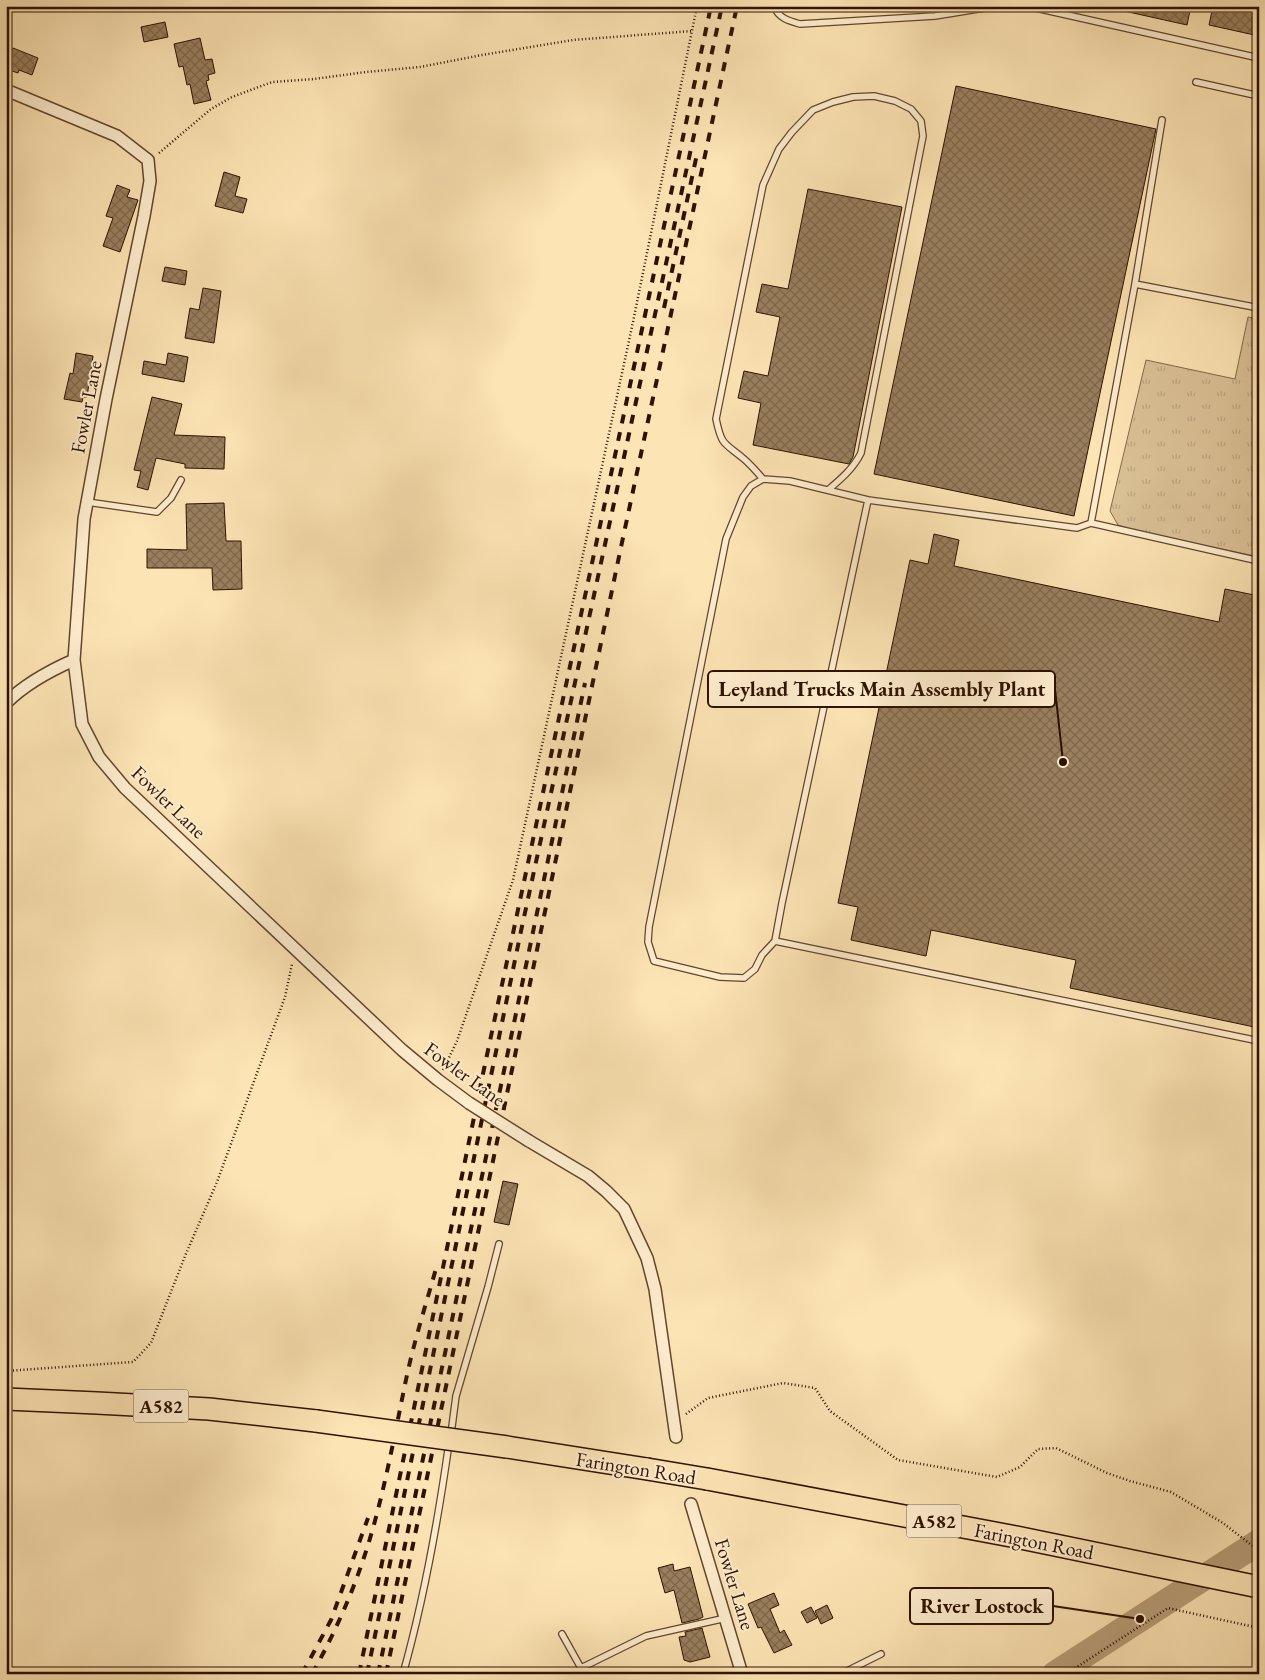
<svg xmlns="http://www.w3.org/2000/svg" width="1265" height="1680" font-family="'EB Garamond',serif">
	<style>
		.park { fill: url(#park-tufts); stroke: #84694a }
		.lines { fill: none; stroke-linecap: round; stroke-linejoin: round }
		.river { stroke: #b79d77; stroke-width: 26 }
		.building { fill: url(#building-cross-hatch); stroke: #2e1200 }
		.lane-casing { stroke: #62462d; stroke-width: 8 }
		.street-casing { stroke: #62462d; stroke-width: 14 }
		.highway-casing { stroke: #2e1200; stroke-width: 24 }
		.path { stroke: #2e1200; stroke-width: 2.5; stroke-dasharray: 1 2.5; stroke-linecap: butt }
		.lane { stroke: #feedce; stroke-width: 5.5 }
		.street { stroke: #feedce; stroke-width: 11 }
		.highway { stroke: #fde4b4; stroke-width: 21 }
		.rail { stroke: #2e1200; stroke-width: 4; stroke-dasharray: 9 9; stroke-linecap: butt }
		.street-bridge-casing { stroke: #62462d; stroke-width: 14; stroke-linecap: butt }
		.highway-bridge-casing { stroke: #2e1200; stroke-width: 24; stroke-linecap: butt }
		.street-bridge { stroke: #feedce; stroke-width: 11 }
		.highway-bridge { stroke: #fde4b4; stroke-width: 21 }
		.labels { text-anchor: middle; stroke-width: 4; stroke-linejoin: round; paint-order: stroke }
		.shield { fill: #feedce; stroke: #6c543e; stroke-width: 1 }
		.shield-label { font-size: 19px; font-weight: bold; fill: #2e1200 }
		.street-label { font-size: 20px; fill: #2e1200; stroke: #feedce }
		.leader { fill: none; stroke: #2e1200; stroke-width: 2 }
		.callout-dot { fill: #2e1200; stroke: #feedce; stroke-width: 2 }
		.callout { fill: #feedce; stroke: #2e1200; stroke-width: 2 }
		.callout-label { font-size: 21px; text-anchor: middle; font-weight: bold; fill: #2e1200 }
	</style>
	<defs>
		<pattern id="park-tufts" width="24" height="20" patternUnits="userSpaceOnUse" patternTransform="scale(1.25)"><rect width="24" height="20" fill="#dac095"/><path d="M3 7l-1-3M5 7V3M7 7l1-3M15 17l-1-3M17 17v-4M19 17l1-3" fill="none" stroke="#bba47f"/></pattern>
		<pattern id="building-cross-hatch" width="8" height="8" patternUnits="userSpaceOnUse" patternTransform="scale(1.25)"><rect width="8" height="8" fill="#9a7f5e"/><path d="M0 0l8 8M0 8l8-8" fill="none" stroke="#7e674b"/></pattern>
	</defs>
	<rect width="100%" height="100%" fill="#fde4b4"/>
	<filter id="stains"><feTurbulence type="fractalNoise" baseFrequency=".004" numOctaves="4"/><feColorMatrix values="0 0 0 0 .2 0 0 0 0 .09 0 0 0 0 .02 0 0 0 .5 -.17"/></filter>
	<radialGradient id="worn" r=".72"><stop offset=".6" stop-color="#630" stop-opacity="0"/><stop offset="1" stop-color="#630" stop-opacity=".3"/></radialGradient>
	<path class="park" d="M1248 317 1259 319V557L1141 532 1118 525 1110 511 1146 360 1235 379Z"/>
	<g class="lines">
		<path class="river" d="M1055 1674 1259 1542"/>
	</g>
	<path class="building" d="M1125 6H1191L1187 25 1124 11Z
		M1213 6H1259V36L1209 25Z
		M165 22 168 37 144 42 141 27Z
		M200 38 205 60 212 59 215 73 208 75 209 80 206 81 211 100 194 104 190 84 187 85 183 66 179 67 174 44Z
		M13 48 38 58 32 75 19 70 18 73 6 69Z
		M956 86 1156 129 1074 516 874 474Z
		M224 172 240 177 235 196 247 199 243 213 215 206Z
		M117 185 130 190 127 197 138 200 120 252 103 246 113 218 106 216Z
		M808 189 902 207 853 457 849 464 753 445 761 403 738 398 744 371 768 376 780 317 756 312 762 284 788 289Z
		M165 267 187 271 185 285 162 281Z
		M203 288 221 291 214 343 185 338 190 308 199 310Z
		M76 353 93 356 87 397H83L82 402 64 399 70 373 73 374Z
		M168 353 188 357 184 382 142 374 144 361 166 365Z
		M152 397 182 404 174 435 225 437 224 469 185 468V464L156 458 148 490 137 487 141 471 134 470Z
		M224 503 226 541H241L242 589 213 590 212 568H147V549L187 550 186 504Z
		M934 534 959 540 954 566 1219 622 1225 589 1259 596V1028L1070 988 1076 960 931 930 926 956 851 940 858 907 838 903 910 560 928 564Z
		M503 1181 518 1184 509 1225 494 1222Z
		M673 1564 674 1571 690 1567 703 1617 699 1619 682 1623 674 1590 665 1593 658 1568Z
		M774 1593 779 1605 770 1609 780 1633 784 1630 792 1645 774 1653 761 1627 758 1628 748 1604Z
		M827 1605 833 1618 821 1624 815 1611Z
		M811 1607 817 1618 807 1623 801 1612Z
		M702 1628 710 1657 690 1662 684 1660 679 1637 686 1636 685 1632Z"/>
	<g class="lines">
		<defs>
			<path id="lane" d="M774 6C778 18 789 21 800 24L935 16 978 9
				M1027 6 1259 58
				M977 7 978 9 1001 6
				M1196 82 1259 96
				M1135 284 1162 120
				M1259 308 1135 284 1091 523 1259 561
				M763 479C757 472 751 465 744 459 724 442 722 447 716 419L763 185 779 149 792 132 813 110 833 102 853 97 874 96 895 101 911 109 921 121 923 136 861 453C853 469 841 479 828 490
				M87 502 157 512 171 498 181 480
				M1091 523 1077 528 868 500 782 903 775 941 1259 1041
				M775 941 762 955 755 969 744 978 720 977 654 961 648 942 649 927 726 539 743 497 751 486 763 479 790 481 868 500
				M451 1434 456 1396 488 1287 499 1244
				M562 1634 581 1668 646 1636 726 1618
				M403 1674C424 1599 438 1521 449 1443
				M841 1674 881 1654"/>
			<path id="street" d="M6 90 117 136 148 160 150 181 144 216 106 399 84 519 74 660 82 724 99 757 125 788 402 1050 438 1080 469 1103
				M6 703C25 684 49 671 74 660
				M529 1141 588 1176 606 1191 624 1209 647 1258 655 1289 676 1437
				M691 1504 742 1674"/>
			<path id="highway" d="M6 1399 97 1403 209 1409 316 1421
				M507 1447 647 1469
				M707 1479 1011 1536 1259 1587"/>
		</defs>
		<use href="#lane" class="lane-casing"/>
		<use href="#street" class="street-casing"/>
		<use href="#highway" class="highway-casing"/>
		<path class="path" d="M159 153 211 109 232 97 272 82 314 79 366 72 420 67 482 55 573 40 692 31
			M443 1070 457 1041 513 880 633 322 697 6
			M6 1371 133 1362 151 1343 185 1256 217 1182 285 997 292 964
			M686 1414 708 1398 783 1383 815 1388 830 1411 898 1460 997 1477 1020 1467 1038 1449 1056 1448 1107 1473 1130 1481 1171 1492 1223 1523 1259 1551
			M1066 1674 1168 1608 1259 1628"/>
		<use href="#lane" class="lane"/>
		<use href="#street" class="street"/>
		<use href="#highway" class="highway"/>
		<path class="rail" d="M664 308 697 154
			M302 1674 331 1620 368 1518
			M312 1674C335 1633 354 1590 368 1545 385 1490 395 1432 407 1375 415 1338 427 1301 437 1265
			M359 1674 484 1069 711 6
			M367 1674 521 931 722 6
			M378 1674 585 683
			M386 1674 621 547 737 6"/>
		<defs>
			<path id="street-bridge" d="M469 1103 529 1141"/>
			<path id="highway-bridge" d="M316 1421 507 1447
				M647 1469 707 1479"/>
		</defs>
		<use href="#street-bridge" class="street-bridge-casing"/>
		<use href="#highway-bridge" class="highway-bridge-casing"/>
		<use href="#street-bridge" class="street-bridge"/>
		<use href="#highway-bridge" class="highway-bridge"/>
	</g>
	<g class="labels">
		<g class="shield">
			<rect x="133.5" y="1389.5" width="55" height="33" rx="4"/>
			<rect x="906.5" y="1504.5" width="55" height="33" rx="4"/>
		</g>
		<g class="shield-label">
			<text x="161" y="1413">A582</text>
			<text x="934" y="1528">A582</text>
		</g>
		<g class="street-label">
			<text transform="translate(86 407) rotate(-79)" y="7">Fowler Lane</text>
			<text transform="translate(169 802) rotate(44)" y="7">Fowler Lane</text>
			<text transform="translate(465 1074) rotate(36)" y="7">Fowler Lane</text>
			<text transform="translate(636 1468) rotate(9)" y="7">Farington Road</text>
			<text transform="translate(1034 1541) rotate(11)" y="7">Farington Road</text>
			<text transform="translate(735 1584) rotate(73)" y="7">Fowler Lane</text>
		</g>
	</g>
	<path class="leader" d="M1063 762L1055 689M1140 1619L1053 1606"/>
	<g class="callout-dot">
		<circle cx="1063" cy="762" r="5"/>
		<circle cx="1140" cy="1619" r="5"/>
	</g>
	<g class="callout">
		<rect x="708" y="671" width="347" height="36" rx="5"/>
		<rect x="910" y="1588" width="143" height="36" rx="5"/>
	</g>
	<g class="callout-label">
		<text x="882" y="696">Leyland Trucks Main Assembly Plant</text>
		<text x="982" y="1613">River Lostock</text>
	</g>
	<rect width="1265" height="1680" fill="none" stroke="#fde4b4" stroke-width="25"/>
	<rect x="8" y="8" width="1250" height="1665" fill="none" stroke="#2e1200" stroke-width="2.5"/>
	<rect x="12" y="12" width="1240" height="1655" fill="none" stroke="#2e1200"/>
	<rect width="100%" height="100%" filter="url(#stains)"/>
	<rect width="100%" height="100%" fill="url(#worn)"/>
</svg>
